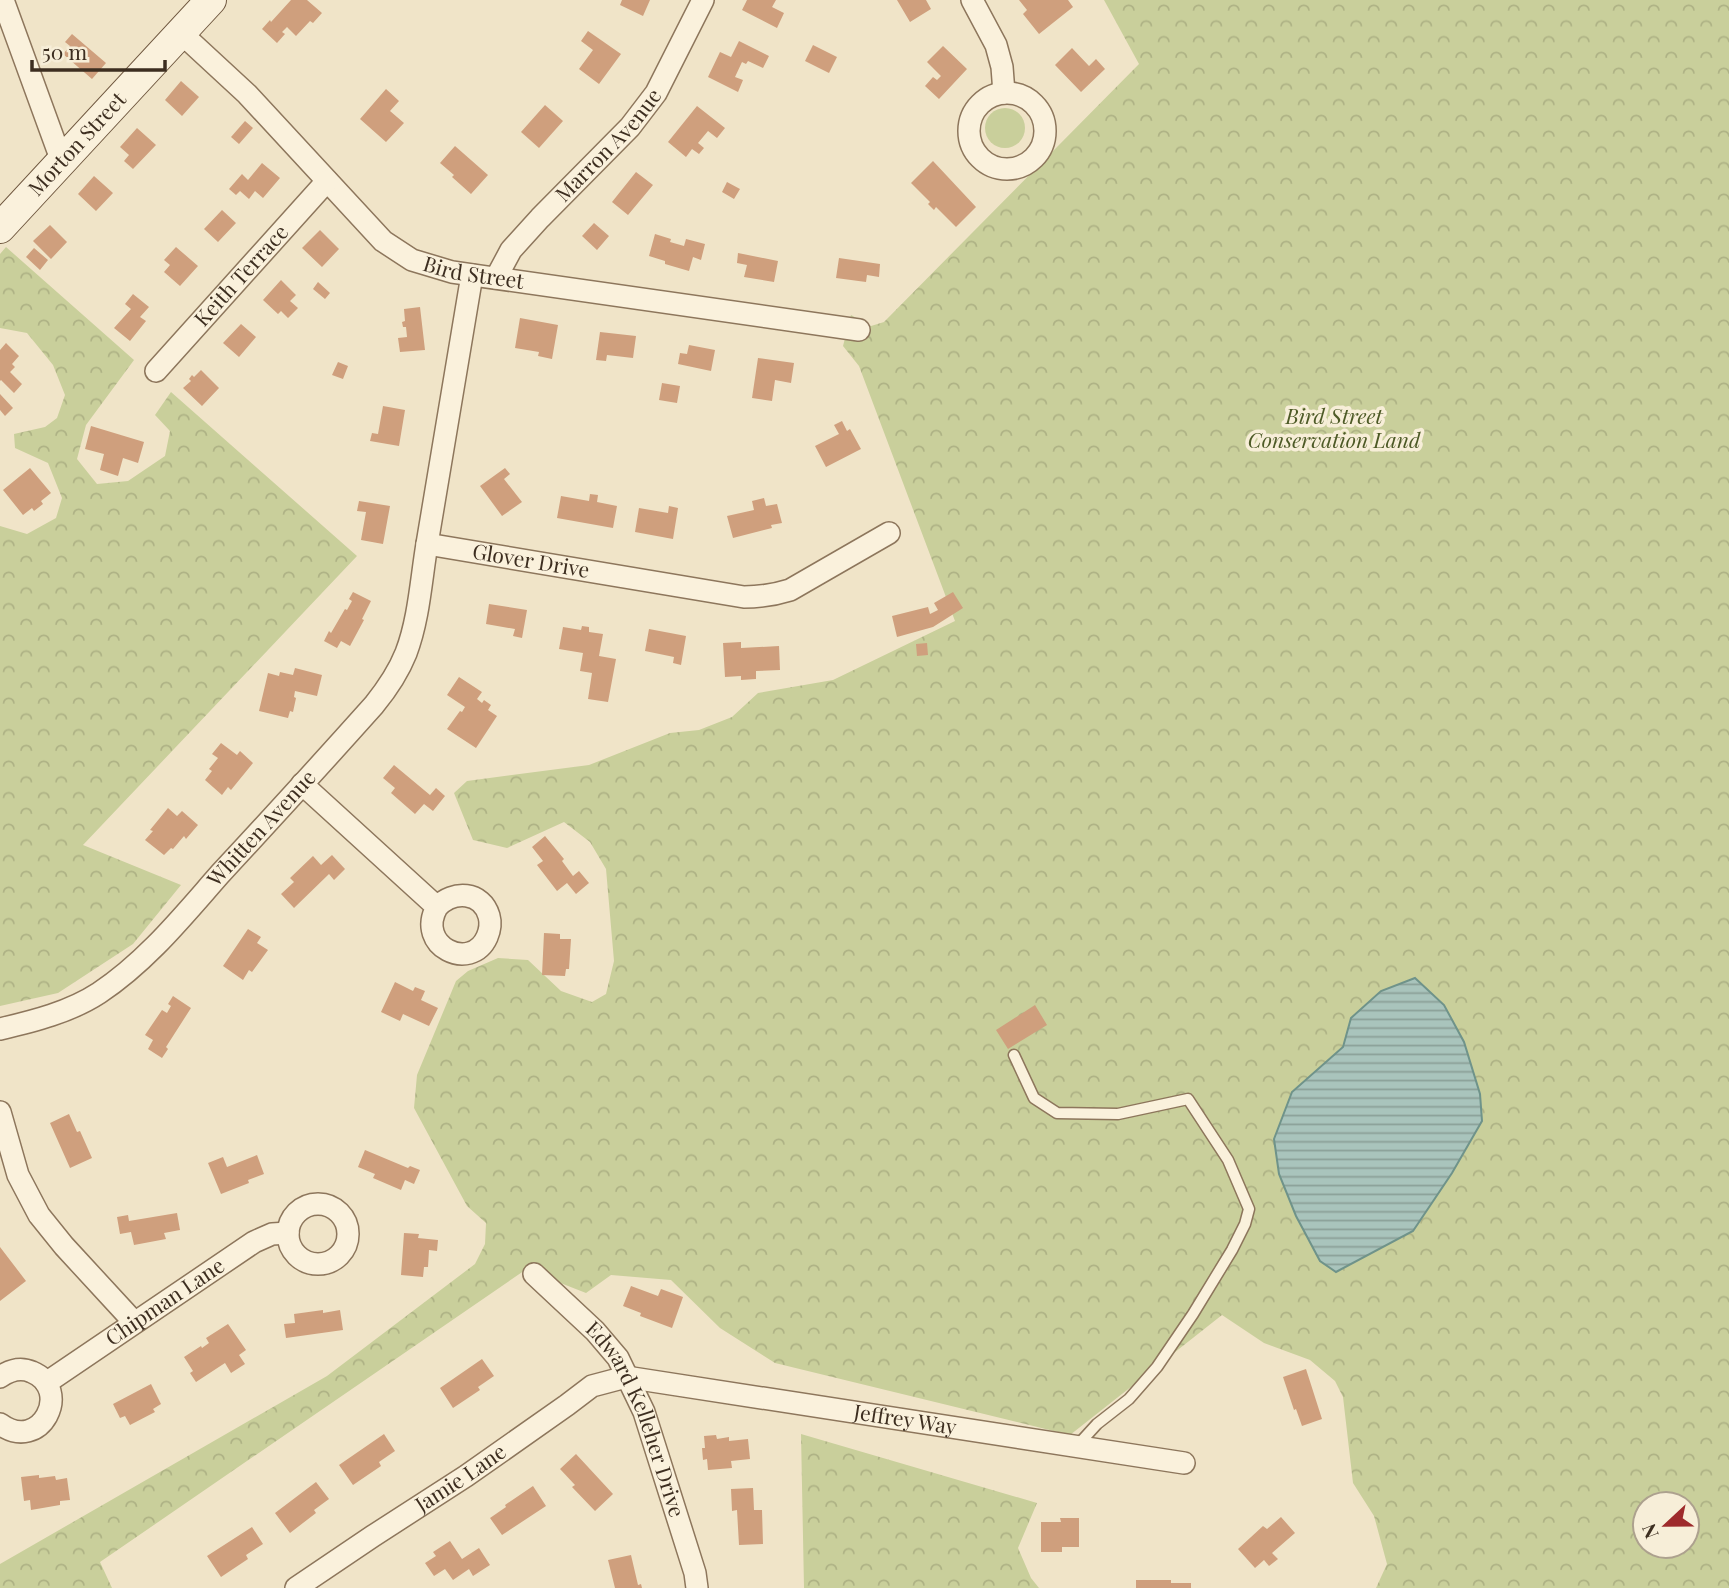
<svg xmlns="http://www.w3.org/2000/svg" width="1729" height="1588" font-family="'Playfair Display',serif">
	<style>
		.grass { fill: #c9cf9b }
		.forest { fill: url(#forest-crowns); fill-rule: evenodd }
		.water { fill: url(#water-rules); stroke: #6f938a; stroke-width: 2 }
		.building { fill: #cf9f7d }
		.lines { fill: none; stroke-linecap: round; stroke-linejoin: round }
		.lane-casing { stroke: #8d765c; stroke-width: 13 }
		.street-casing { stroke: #8d765c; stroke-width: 24 }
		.secondary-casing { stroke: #6f573f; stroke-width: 32 }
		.lane { stroke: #faf1dc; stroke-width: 10 }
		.street { stroke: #faf1dc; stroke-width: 21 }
		.secondary { stroke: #faf1dc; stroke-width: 30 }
		.labels { text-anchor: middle; stroke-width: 7; stroke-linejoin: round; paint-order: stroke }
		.street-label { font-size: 21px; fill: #3d2e20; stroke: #f7eed8 }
		.park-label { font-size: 21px; font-style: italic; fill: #4d5a26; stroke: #f7eed8 }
	</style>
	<defs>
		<pattern id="forest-crowns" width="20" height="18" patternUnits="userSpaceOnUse" patternTransform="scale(1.75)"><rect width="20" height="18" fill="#c9cf9b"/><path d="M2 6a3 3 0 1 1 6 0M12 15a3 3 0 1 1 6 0" fill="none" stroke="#aeb285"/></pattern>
		<pattern id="water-rules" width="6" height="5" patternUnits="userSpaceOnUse" patternTransform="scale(1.75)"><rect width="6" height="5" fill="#a9c4bc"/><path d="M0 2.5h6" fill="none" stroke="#8ba098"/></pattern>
	</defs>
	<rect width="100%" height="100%" fill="#f0e4c8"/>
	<path class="grass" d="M985 128a20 20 0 1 1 40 0a20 20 0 1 1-40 0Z"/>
	<path class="forest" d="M1104 0H1729V1588H1376L1387 1564 1374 1516 1353 1483 1343 1397 1335 1381 1310 1360 1264 1343 1222 1315 1070 1435 775 1363 720 1328 671 1280 611 1275 586 1293 540 1275 531 1266 100 1562 112 1588H0V1564L327 1376 475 1264 485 1244 486 1223 467 1206 414 1108 417 1075 456 981 468 971 498 958 528 960 561 991 592 1002 606 994 614 961 606 869 590 842 564 822 507 848 473 840 454 793 467 781 589 765 670 733 699 730 732 717 758 693 833 680 955 621 859 366 843 346 851 315 871 326 884 322 1139 64ZM1645 1504H1687V1546H1645Z
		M6 247 134 360 86 425 77 459 97 484 128 481 165 456 170 431 155 415 171 392 357 556 83 845 181 885 133 944 58 993 0 1006V526L27 534 56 518 62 498 48 463 15 448 14 434 45 427 57 418 65 395 53 365 27 333 0 328V254Z
		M801 1434 1037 1503 1018 1548 1031 1578 1039 1588H804Z"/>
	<path class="water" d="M1415 978 1444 1005 1464 1042 1480 1094 1482 1121 1452 1173 1413 1231 1336 1272 1320 1261 1296 1216 1279 1174 1274 1139 1292 1092 1343 1047 1351 1018 1381 991Z"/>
	<path class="building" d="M291 0H307L322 13 313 23 310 21 296 36 287 27 282 32 285 34 277 43 262 29 270 20 271 22Z
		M622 0H650L643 16 620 5Z
		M747 0H776L772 7 784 13 777 28 742 10Z
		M897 0H926L931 9 910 22Z
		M1019 0H1068L1073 7 1039 34 1023 14 1027 10Z
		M588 31 621 54 599 84 579 69 593 50 581 41Z
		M72 34 106 63 92 79 63 54 70 46 65 42Z
		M739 41 769 56 763 68 748 61 746 64 742 62 735 77 743 80 738 92 708 77 720 52 731 57Z
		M813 45 837 57 829 73 805 61Z
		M943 46 967 69 939 99 925 86 933 77 937 80 941 76 927 62Z
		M1072 48 1089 66 1096 59 1105 69 1081 92 1055 65Z
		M181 81 199 97 182 116 165 100Z
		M386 89 399 101 390 111 404 123 386 142 360 119Z
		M545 105 563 121 539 148 521 132Z
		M697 106 725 128 717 138 708 131 698 143 704 148 699 154 692 149 686 157 668 142Z
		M245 121 253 128 239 144 231 137Z
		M137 128 156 145 133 169 124 161 129 155 120 147Z
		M455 146 488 175 471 194 452 177 454 175 440 163Z
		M933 161 976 207 956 227 936 207 934 210 928 204 930 202 911 183Z
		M262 163 280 178 263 198 255 191 249 199 240 191 236 195 229 189 242 174 248 180Z
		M636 172 653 185 628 215 612 202Z
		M94 176 113 193 96 211 78 194Z
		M727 182 740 189 734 199 722 192Z
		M222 210 236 223 218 242 204 229Z
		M594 223 609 236 597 250 582 236Z
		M50 225 67 242 51 259 33 241Z
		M320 230 339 249 322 267 302 248Z
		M655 234 671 239 670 242 684 246 686 239 705 244 701 260 693 257 689 271 665 264V261L649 256Z
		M176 247 198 266 180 286 164 272 170 265 164 260Z
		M34 248 48 260 40 270 26 257Z
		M738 253 778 261 774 282 744 277 747 265 737 263Z
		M839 258 880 264 879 277 867 275 866 282 836 278Z
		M281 280 296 295 290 301 298 308 288 318 281 311 278 314 263 300Z
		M318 282 330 293 325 299 313 289Z
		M133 294 149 307 140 317 146 321 130 341 114 328 131 309 125 304Z
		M420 307 425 350 400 352 398 338 407 337 406 327H403L402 322 405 321 404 309Z
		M520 318 558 325 552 359 538 356 539 352 515 348Z
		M241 324 256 337 239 357 223 343Z
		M600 332 636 336 633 358 607 355 606 361 596 360Z
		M6 343 19 356 12 364 15 367 10 372 22 384 14 393 1 380 0 381V350Z
		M689 345 715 350 711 371 678 364 680 353 687 354Z
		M758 358 794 363 791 383 775 380 772 401 752 398Z
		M338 362 348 366 343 379 332 375Z
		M201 370 219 388 202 406 183 388 191 381 189 379 192 375 194 377Z
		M662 383 680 386 677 403 659 400Z
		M0 394 13 408 5 416 0 410Z
		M383 406 405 410 399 446 370 441 372 433 378 434Z
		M842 421 847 431 850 429 861 449 826 467 815 446 839 434 834 425Z
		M91 426 144 442 138 463 123 458 118 476 100 470 104 454 85 449Z
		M30 468 51 493 41 501 43 504 34 511 32 508 23 515 3 490Z
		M505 468 510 474 504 479 522 502 502 516 480 486Z
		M590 494 598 495 597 502 617 506 613 528 557 518 561 496 589 501Z
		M764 498 766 506 777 504 782 523 771 525 772 528 733 538 727 516 754 510 752 501Z
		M359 501 390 506 383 544 361 540 366 512 357 511Z
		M669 506 678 508 673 539 635 532 639 508 668 513Z
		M353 592 371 601 362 619 364 620 350 646 341 641 337 648 324 641 329 631 331 633 345 609 347 610 352 601 349 599Z
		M953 592 963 608 933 627 897 637 892 616 928 607 930 614 938 610 934 603Z
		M489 604 527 610 522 638 513 636 515 629 486 624Z
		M582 626 589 627V632L603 634 599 656 616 659 608 702 588 699 592 673 580 671 583 653 559 649 563 627 581 630Z
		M649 629 686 636 681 665 673 663 674 657 645 651Z
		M741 642V648L779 646 780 670 756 671V679L741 680V676L725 677 723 643Z
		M927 643 928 655 917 656 916 644Z
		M295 668 322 675 317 696 295 691 294 697 296 698 293 712 290 711 288 718 259 711 268 673 279 676 280 672 293 675Z
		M459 677 482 692 477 699 482 703 484 700 491 705 488 710 497 716 476 748 447 729 460 711 462 712 465 707 447 695Z
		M221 743 237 755 240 751 253 763 231 790 228 787 222 795 205 780 212 771 209 769 218 758 212 754Z
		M394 765 430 795 436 788 445 796 433 811 424 804 415 814 391 793 395 788 383 778Z
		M168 808 177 816 182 811 198 825 186 839 184 836 173 849 171 848 164 855 145 840 153 831 150 830Z
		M545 836 564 859 562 861 573 876 579 871 589 883 576 894 567 883 557 891 537 865 543 861 532 847Z
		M332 855 345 869 334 880 329 874 294 908 281 894 294 882 290 878 313 856 321 865Z
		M248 929 261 937 257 943 268 950 252 972 249 970 243 980 223 966Z
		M544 933 560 934V939H571L569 969H566L565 976 542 975Z
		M395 982 413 991 415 987 425 991 421 1000 438 1008 429 1026 403 1014 400 1021 381 1012Z
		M173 996 191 1008 166 1047 168 1049 162 1058 148 1049 153 1040 145 1035 162 1010 167 1013 171 1006 168 1004Z
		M1035 1005 1047 1025 1008 1049 996 1030Z
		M69 1114 77 1132 80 1131 92 1158 70 1168 50 1123Z
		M365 1150 408 1168 410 1166 420 1170 414 1184 405 1180 401 1190 373 1178 375 1174 358 1167Z
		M257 1155 264 1174 248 1180 249 1183 221 1194 208 1163 223 1157 227 1167Z
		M177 1213 180 1230 164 1233 166 1239 134 1245 131 1232 120 1234 117 1217 128 1215 129 1221Z
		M404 1233 419 1234 418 1238 438 1240 437 1251 429 1250 428 1267H424L423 1277 401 1275Z
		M0 1247 26 1281 0 1301Z
		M631 1286 658 1296 661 1289 683 1297 672 1328 640 1316 641 1313 623 1306Z
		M323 1310V1313L340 1310 343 1330 286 1338 284 1324 295 1323 294 1314Z
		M228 1324 246 1350 239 1355 245 1364 231 1373 225 1363 196 1382 190 1373 193 1371 184 1357 201 1346 202 1348 209 1343 206 1338Z
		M482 1359 494 1376 478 1387 480 1390 453 1408 440 1388Z
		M1306 1369 1322 1419 1302 1426 1296 1409 1294 1410 1283 1377Z
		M151 1384 161 1404 153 1409 155 1412 130 1425 125 1416 120 1418 113 1404Z
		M384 1434 395 1451 379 1462 381 1466 353 1485 339 1465Z
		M716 1435 717 1439 729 1437V1441L748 1439 750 1459 731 1461 732 1468 708 1470 707 1459 703 1460 702 1448H705L704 1436Z
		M576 1454 613 1494 595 1511 572 1487 575 1485 560 1469Z
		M39 1475V1478L55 1476 56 1480 67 1478 70 1500 60 1501V1505L31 1510 30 1500 24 1501 21 1477Z
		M316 1482 329 1499 314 1510 316 1513 290 1533 275 1513Z
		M533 1486 546 1506 502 1535 490 1518 506 1507 505 1505Z
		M753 1488 754 1510H762L763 1544 739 1545 737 1510 732 1511 731 1489Z
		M1281 1517 1295 1533 1272 1553 1278 1559 1269 1566 1264 1560 1255 1568 1238 1549 1263 1526 1267 1529Z
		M1060 1518H1079V1547H1062V1552H1041V1522H1061Z
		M252 1527 263 1544 246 1555 248 1559 221 1577 207 1556Z
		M450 1541 462 1559 479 1548 490 1565 473 1576 469 1569 453 1580 445 1569 434 1576 425 1563 436 1556 433 1552Z
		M631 1555 638 1585 641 1584 642 1588H615L608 1560Z
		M1136 1580H1171V1583H1191V1588H1136Z"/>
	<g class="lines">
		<defs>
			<path id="lane" d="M1014 1055 1034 1098 1057 1113 1118 1114 1188 1099 1228 1160 1249 1209 1245 1224 1232 1250 1193 1314 1157 1367 1129 1399 1097 1424 1076 1447"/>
			<g id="street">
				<path d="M3 0 62 162"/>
				<path d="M972 0 996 45 1002 67 1004 93"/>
				<path id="s1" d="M181 33 247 94 383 241 412 260 452 272 859 330"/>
				<circle cx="1007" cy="131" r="38"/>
				<path id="s2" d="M472 275 427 544 744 597C760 597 774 595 790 590L889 533"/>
				<path id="s3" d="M496 278 511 250 540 218 630 127 656 93 703 0"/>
				<path id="s4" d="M156 371 327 181"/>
				<path d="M302 784 437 907C415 946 471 973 487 937 490 930 491 923 489 916 482 891 453 890 437 907"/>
				<path id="s5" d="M0 1029C34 1021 70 1012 99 993 147 961 183 916 220 874 272 818 323 762 374 705 387 689 398 673 406 653 419 619 421 580 427 544"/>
				<path d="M0 1112 18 1175 39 1215 64 1246 134 1322"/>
				<circle cx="318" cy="1234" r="30"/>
				<path id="s6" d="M534 1274 595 1331 618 1358 644 1412 695 1573 697 1588"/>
				<path d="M0 1377C10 1370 21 1367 32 1372 73 1389 41 1454 0 1424"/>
				<path id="s7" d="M46 1383 254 1242 272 1234 288 1233"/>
				<path id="s8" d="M296 1588 373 1536 466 1476 567 1405 592 1386 626 1377 1184 1463"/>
			</g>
			<g id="secondary">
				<path id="s9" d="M0 228 211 0"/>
			</g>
		</defs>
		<use href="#lane" class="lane-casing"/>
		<use href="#street" class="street-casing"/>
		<use href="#secondary" class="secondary-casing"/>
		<use href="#lane" class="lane"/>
		<use href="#street" class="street"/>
		<use href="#secondary" class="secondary"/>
	</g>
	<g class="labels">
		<g class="street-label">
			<text dy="7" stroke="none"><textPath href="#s3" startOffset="175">Marron Avenue</textPath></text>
			<text dy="7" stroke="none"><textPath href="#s9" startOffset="114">Morton Street</textPath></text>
			<text dy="7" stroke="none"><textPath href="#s1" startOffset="388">Bird Street</textPath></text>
			<text dy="7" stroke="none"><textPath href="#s4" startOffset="128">Keith Terrace</textPath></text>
			<text dy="7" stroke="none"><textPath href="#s2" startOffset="378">Glover Drive</textPath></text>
			<text dy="7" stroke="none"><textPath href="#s5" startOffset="338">Whitten Avenue</textPath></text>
			<text dy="7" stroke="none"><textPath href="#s7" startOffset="144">Chipman Lane</textPath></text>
			<text dy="7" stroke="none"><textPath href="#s8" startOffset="676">Jeffrey Way</textPath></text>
			<text dy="7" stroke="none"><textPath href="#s6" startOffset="182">Edward Kelleher Drive</textPath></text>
			<text dy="7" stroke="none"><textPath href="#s8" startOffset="198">Jamie Lane</textPath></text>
		</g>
		<g class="park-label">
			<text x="1334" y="424">Bird Street<tspan x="1334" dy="24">Conservation Land</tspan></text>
		</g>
	</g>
	<g transform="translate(1666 1525) rotate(248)"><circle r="33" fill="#f7eed8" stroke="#ada18e" stroke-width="2"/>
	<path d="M0-5L12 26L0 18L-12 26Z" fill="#9e2a2b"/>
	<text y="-10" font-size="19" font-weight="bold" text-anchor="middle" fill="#3d2e20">N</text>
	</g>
	<path d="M32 60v10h133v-10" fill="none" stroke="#3d2e20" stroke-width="3.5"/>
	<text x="42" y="60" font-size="21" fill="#3d2e20" stroke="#f7eed8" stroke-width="5" paint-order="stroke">50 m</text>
</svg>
